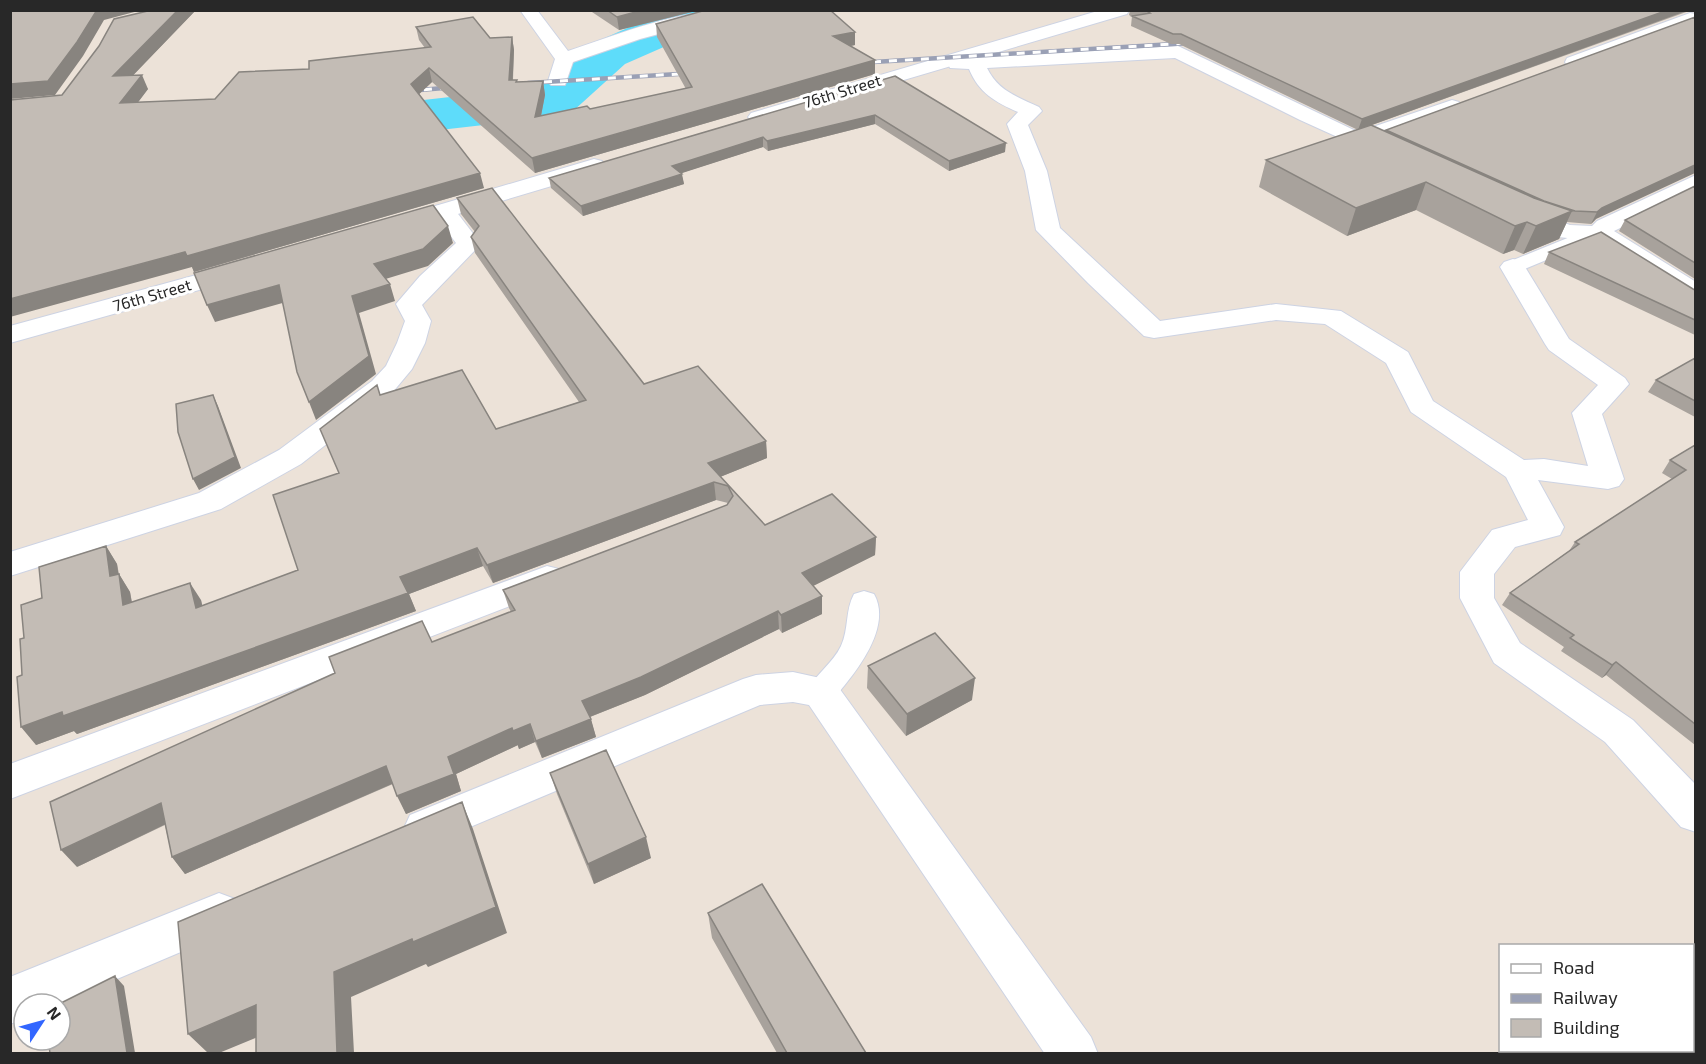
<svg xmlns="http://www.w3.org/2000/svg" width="1706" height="1064" font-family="'Exo 2',sans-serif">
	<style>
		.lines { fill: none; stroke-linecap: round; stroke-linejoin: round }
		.river { fill: #5edcfa; fill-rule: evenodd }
		.service-casing { stroke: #cdd3e3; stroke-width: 2 }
		.minor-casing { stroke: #cdd3e3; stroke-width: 2 }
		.tertiary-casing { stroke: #cdd3e3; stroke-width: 2 }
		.service { fill: #fff; fill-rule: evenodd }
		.minor { fill: #fff; fill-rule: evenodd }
		.tertiary { fill: #fff; fill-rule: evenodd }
		.rail-casing { stroke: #9aa0b5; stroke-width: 4.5 }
		.rail { stroke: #fff; stroke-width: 3; stroke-dasharray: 8; stroke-linecap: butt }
		.wall { fill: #a8a29c }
		.shaded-wall { fill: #88847f }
		.building { fill: #c3bcb5; stroke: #88847f; stroke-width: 1.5 }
		.labels { text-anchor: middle; stroke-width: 6; stroke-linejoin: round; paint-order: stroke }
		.far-street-label { font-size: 16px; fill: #282828; stroke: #fff }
	</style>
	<rect width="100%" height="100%" fill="#ece2d8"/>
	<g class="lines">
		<path class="river" d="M696 10H775L769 20 666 46 625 64 572 112 554 117 317 144 298 139 290 128 298 117 317 112 539 87 591 44 632 26Z"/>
		<defs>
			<path id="service" d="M1592 228 1599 230 1602 234 1599 238 1520 271 1513 273 1506 271 1503 267 1506 263Z
				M864 591 874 594C891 624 862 664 844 686 840 690 837 697 832 701 825 706 818 703 810 701L806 692C815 675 833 663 841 646 849 629 845 610 854 594Z"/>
			<path id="minor" d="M520 10H537L568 51C622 33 678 10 735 10L733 14 640 39 573 62 565 85H551L548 81 555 59Z
				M1690 13 1696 14V22L1581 66H1567L1565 62 1567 58Z
				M1178 46 1358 132 1452 100 1459 102 1462 106 1459 110 1375 140 1394 148 1397 153 1394 158 1386 159 1300 120 1175 58 987 68C998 91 1018 97 1039 107L1042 111 1028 125 1047 171 1060 228 1160 321 1276 304 1341 311 1408 352 1433 401 1524 460 1544 459 1588 466 1572 413 1598 385 1549 350 1545 344 1500 267 1504 262 1513 259 1522 262 1569 339 1625 378 1629 384 1602 414 1624 479 1619 486 1608 489 1538 480 1564 527 1560 535 1515 547 1494 574V598L1520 643 1633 720 1696 785V832L1681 827 1605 742 1494 663 1460 598V572L1492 530 1528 520 1506 477 1411 412 1386 363 1325 324 1276 320 1154 338 1144 336 1088 283 1036 230 1025 171 1007 124 1018 112C995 102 979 93 969 69L950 68 948 64 950 60 957 58Z
				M1696 175V191L1614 231 1696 282V302L1687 299 1596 241 1558 237 1512 219 1508 214 1512 209 1520 207 1570 225 1592 226 1597 221Z
				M444 204 452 206 481 244 422 305 431 321 425 343 412 369 392 393 301 464 221 509 10 576V552L199 493 279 450 372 381 386 366 397 343 405 321 396 304 420 276 456 243 432 211 436 206Z
				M547 566 559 569 564 578 559 587 10 799V764Z
				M793 672 834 681 1091 1037 1098 1054H1045L809 705 793 702 760 705 425 846 410 841 404 828 410 815 743 679 756 675Z
				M219 893 235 899 241 914 235 929 58 1004H24V1019L10 1024V977Z"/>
			<path id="tertiary" d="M1101 10H1129L1127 14 765 121 758 123 751 121 748 117 751 113Z
				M594 159 602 161 605 166 602 171 404 230 396 232 388 230 384 225 388 220Z
				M240 263 249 266 253 271 249 276 10 343V326Z"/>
		</defs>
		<use href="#service" class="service-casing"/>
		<use href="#minor" class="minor-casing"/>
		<use href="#tertiary" class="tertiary-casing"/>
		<use href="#service" class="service"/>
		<use href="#minor" class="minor"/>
		<use href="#tertiary" class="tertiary"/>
		<defs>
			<path id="rail" d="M857 63 1190 43
				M528 83 695 73
				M408 91 456 87"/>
		</defs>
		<use href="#rail" class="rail-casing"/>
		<use href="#rail" class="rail"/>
	</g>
	<path class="wall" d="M196 10 133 75 148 89 138 102 215 99 309 69 425 48 419 40 416 27 490 38 512 37 514 50 513 80H517V82L543 81 545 95 541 116 590 109 686 89 657 37 656 24 855 45 851 46 875 60V74L535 173 432 82 419 94 484 188 194 272 192 267 62 95Z
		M589 10H705L692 12 619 30Z
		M1130 10H1695V12L1689 11 1358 130 1179 44H1171L1131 26 1132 16 1129 15Z
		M1695 17 1596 219 1591 224 1567 222 1559 239 1523 254 1514 250 1503 254 1416 210 1347 236 1259 187 1266 160 1385 132 1386 130Z
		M895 76 1005 152 949 171 875 124 768 151 763 147 681 173 684 184 583 216 551 188 549 178Z
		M1695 186V279L1619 231 1625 220Z
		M457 198 644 384 766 441 767 458 720 477 765 525 876 537 875 555 813 586 822 614 782 633 779 629 645 695 590 717 596 737 542 758 535 742 519 749 518 745 456 774 461 791 406 814 393 784 185 874 172 857 165 825 77 867 432 642 511 612 509 608 503 590 727 505 728 503 716 500 493 583 483 566 409 594 416 611 77 734 74 731 36 745 22 675 24 638 42 598 106 546 117 564 119 574 130 592 132 602 201 600 202 606 298 570 339 473 381 395 496 429 579 402 475 253 471 237 475 232 461 214Z
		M1549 252 1695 290V335L1544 264Z
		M1695 358V417L1648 392 1656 380Z
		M1695 445V745L1606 675 1602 678 1561 651 1564 647 1502 605 1510 593 1569 551 1575 542 1672 479 1662 473 1670 460Z
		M868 666 972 700 906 736 867 688Z
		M550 773 651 858 594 884 557 794Z
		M708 913 866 1053H777L712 938Z"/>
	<path class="shaded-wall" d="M97 10H142L104 20 83 56 55 95 10 99V84Z
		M178 10H196L119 90 113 76Z
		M643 10H705L692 12 619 30 617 17Z
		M1668 10H1689L1358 130 1362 119Z
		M855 32V45L834 49 833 36Z
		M512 37 514 50 512 94 509 80Z
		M875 60V74L535 173 532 158Z
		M429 68 432 82 415 98 411 84Z
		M142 75 148 89 127 117 120 103Z
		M543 81 545 95 538 131 535 117Z
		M875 115V124L768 151 767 141Z
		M763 137V147L673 176 672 166Z
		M1006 143 1005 152 949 171V161Z
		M1695 165V173L1596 219 1591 224 1597 212 1602 208Z
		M480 173 484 188 194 272 192 267 10 317V299Z
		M682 174 684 184 583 216 581 206Z
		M1426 182 1416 210 1347 236 1356 208Z
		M1572 211 1559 239 1523 254 1536 226Z
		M1527 222 1514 250 1503 254 1515 226Z
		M448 226 453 243 428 266 379 281 374 264Z
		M390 284 395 301 359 313 376 374 316 420 309 402 352 296Z
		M279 285 286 302 215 322 207 305Z
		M213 395 218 406 241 468 199 490 193 479Z
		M766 441 767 458 710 481 708 463Z
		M714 482 716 500 493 583 487 565Z
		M876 537 875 555 803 591 802 573Z
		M106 546 117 564 120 587 119 574 130 592 135 623 123 605 110 576Z
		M477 548 483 566 409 594 416 611 77 734 74 731 36 745 21 727 400 577Z
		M190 583 201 600 207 626 196 608Z
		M822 596V614L782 633 781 615Z
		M778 611 779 629 645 695 587 718 582 701Z
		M1616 662 1606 675 1602 678 1612 665Z
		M975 678 972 700 906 736 907 714Z
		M591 719 596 737 542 758 536 741Z
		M530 724 535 742 519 749 513 731Z
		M512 728 518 745 456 774 461 791 406 814 397 796 448 757Z
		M386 766 394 783 185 874 172 857Z
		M462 802 473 829 507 933 428 967 426 964 351 997 354 1053H337L334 972Z
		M161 803 174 820 77 867 61 850Z
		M646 837 651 858 594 884 588 864Z
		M115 976 124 986 135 1053H127Z
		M256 1005 277 1029 219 1053H208L188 1034Z"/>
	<path class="building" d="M10 10H97L77 42 48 81 10 84Z
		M152 10H178L113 76 142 75 120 103 215 99 239 72 309 69V61L431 47 416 27 473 17 490 38 512 37 509 80H517L516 82 543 81 535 117 587 106 590 109 692 87 656 24 706 10H830L855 32 833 36 875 60 532 158 429 68 411 84 480 173 187 256 185 252 10 299V100L62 95 99 46 114 19Z
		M607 10H643L617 17Z
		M1145 10H1668L1362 119 1181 34H1173L1132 16 1150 13Z
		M1695 17V165L1602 208 1597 212 1575 211 1544 201 1386 130Z
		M895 76 1006 143 949 161 875 115 767 141 763 137 672 166 682 174 581 206 549 178Z
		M1371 125 1534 198 1572 211 1536 226 1527 222 1515 226 1426 182 1356 208 1266 160Z
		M1695 186V263L1625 220Z
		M492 188 644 384 698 366 766 441 708 463 765 525 832 494 876 537 802 573 822 596 781 615 778 611 641 677 582 701 591 719 536 741 530 724 513 731 512 728 448 757 454 774 397 796 386 766 172 857 161 803 61 850 50 802 335 673 329 657 422 621 432 642 515 610 503 590 727 505 733 496 728 486 714 482 487 565 477 548 400 577 408 593 63 716 62 712 21 727 17 677 22 675 20 639 24 638 21 605 42 598 39 567 106 546 110 576 119 574 123 605 190 583 196 608 298 570 273 495 339 473 320 429 377 385 380 395 462 370 496 429 586 400 471 237 479 226 457 198Z
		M433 205 448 226 423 249 374 264 390 284 352 296 369 356 309 402 297 372 279 285 207 305 194 273Z
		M1601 232 1693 289 1695 290V320L1549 252Z
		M1695 358V401L1656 380Z
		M213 395 235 457 193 479 178 432 176 404Z
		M1695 445V724L1616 662 1612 665 1570 638 1574 635 1510 593 1579 544 1575 542 1686 470 1670 460Z
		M935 633 975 678 907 714 868 666Z
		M606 750 646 837 588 864 550 773Z
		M462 802 496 907 413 942 412 939 334 972 337 1053H256V1005L188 1034 178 922Z
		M762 884 866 1053H787L708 913Z
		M115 976 127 1053H50L48 1040H60V1004H59Z"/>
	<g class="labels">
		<g class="far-street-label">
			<text transform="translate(842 91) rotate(-17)" y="6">76th Street</text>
			<text transform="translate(152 295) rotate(-16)" y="6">76th Street</text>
		</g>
	</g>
	<rect width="1706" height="1064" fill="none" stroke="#282828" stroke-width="24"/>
	<rect x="1499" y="944" width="195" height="108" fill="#ffffff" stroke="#a9a9a9" stroke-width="1.5"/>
	<rect x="1511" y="964" width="30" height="9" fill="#ffffff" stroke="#a9a9a9" stroke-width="1.5"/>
	<text x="1553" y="974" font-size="18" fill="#282828">Road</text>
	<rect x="1511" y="994" width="30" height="9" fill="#9aa0b5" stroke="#a9a9a9" stroke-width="1.5"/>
	<text x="1553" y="1004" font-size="18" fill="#282828">Railway</text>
	<rect x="1511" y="1019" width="30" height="18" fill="#c3bcb5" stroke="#a9a9a9" stroke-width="1.5"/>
	<text x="1553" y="1034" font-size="18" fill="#282828">Building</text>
	<g transform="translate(42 1022) rotate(54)"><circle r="28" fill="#ffffff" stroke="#a9a9a9" stroke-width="1.5"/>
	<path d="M0-4.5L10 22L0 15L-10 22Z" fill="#3266ff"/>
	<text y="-9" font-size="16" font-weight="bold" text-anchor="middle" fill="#282828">N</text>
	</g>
</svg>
